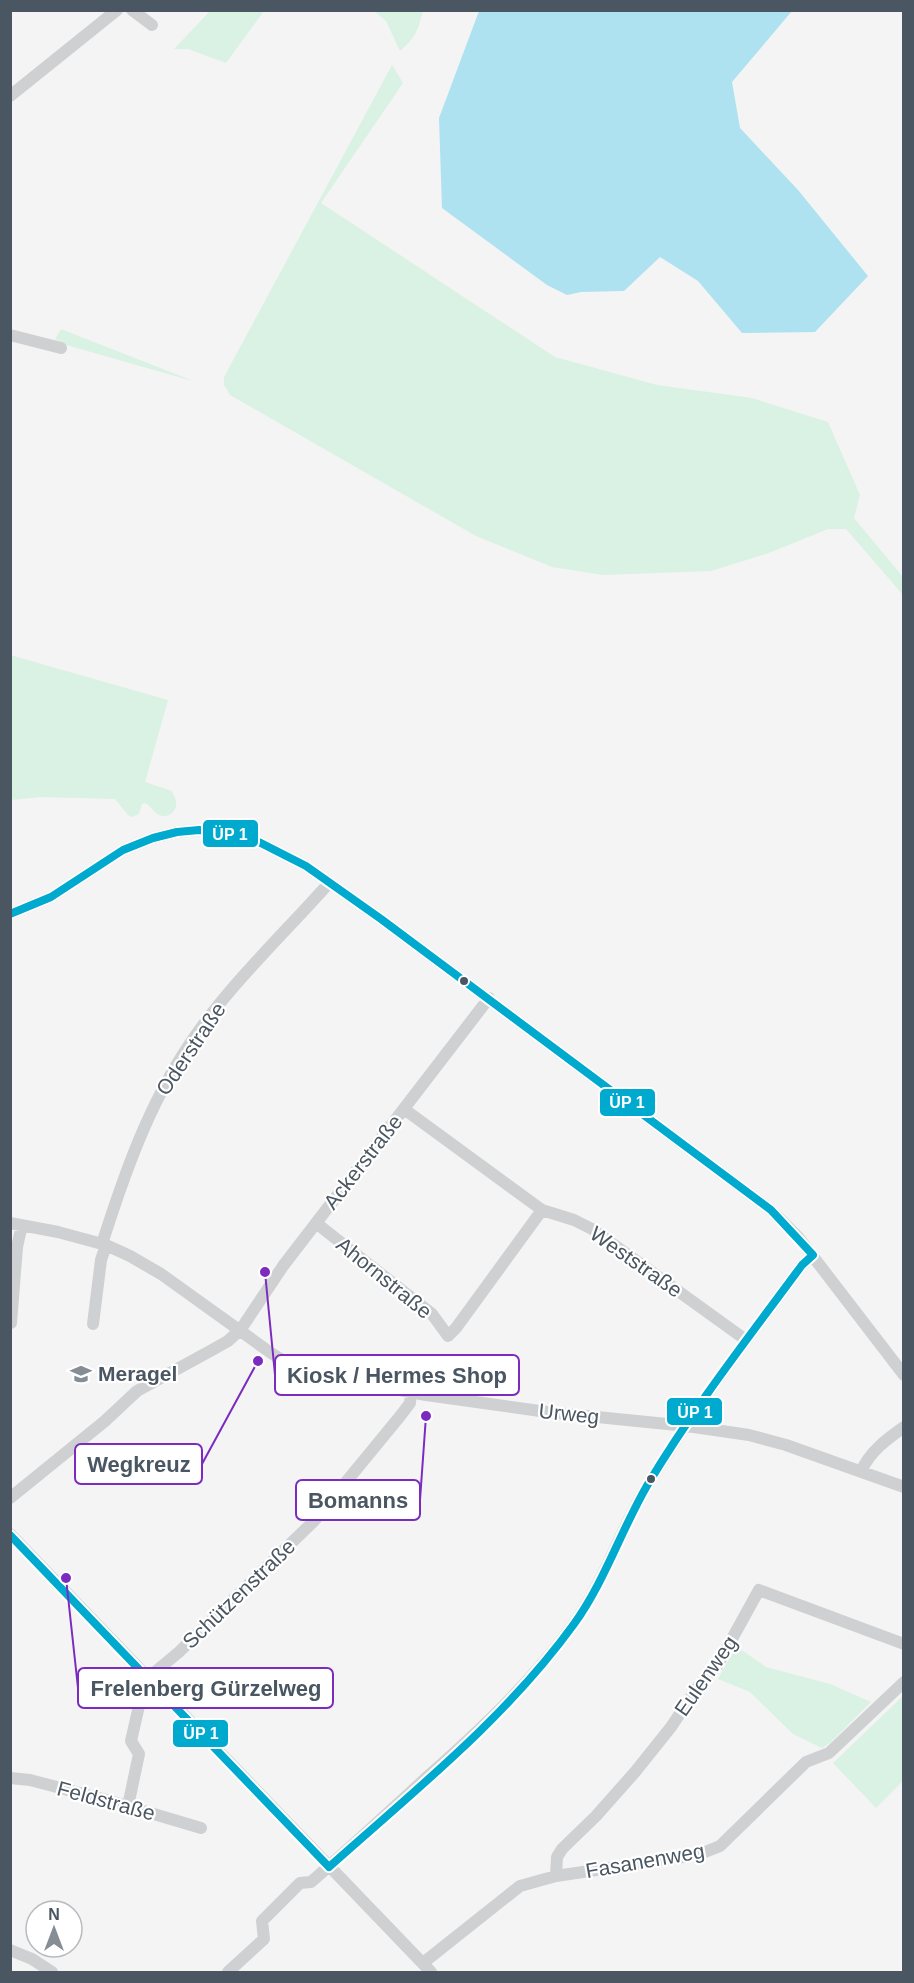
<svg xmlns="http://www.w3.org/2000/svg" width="914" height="1983" font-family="Arial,sans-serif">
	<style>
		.green { fill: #d9f2e3 }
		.water { fill: #aee2f0 }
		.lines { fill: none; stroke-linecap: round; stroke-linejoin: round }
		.minor { stroke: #ced0d2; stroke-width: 12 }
		.bus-1-casing { stroke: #fff; stroke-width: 12 }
		.bus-1 { stroke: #00a9ce; stroke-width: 8 }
		.bus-dot { fill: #4a5661; stroke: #fff; stroke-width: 2 }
		.labels { text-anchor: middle; stroke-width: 4.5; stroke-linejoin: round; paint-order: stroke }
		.street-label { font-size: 21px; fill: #4a5661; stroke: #fff }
		.poi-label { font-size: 21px; font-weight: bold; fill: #4a5661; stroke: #fff; text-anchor: start }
		.leader { fill: none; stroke: #7b2cbf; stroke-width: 2 }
		.callout-dot { fill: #7b2cbf; stroke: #fff; stroke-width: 2 }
		.callout { fill: #fff; stroke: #7b2cbf; stroke-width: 2 }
		.callout-label { font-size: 22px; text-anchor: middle; font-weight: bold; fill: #4a5661 }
		.line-badge { stroke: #fff; stroke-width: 2 }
		.badge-label { font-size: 16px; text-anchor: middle; font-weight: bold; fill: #fff }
	</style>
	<rect width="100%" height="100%" fill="#f4f4f4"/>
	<path class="green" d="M211 10 264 11 226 63 188 49H174Z
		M374 11H423C418 29 416 38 400 51L386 21Z
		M392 65 403 83 321 203 555 357 657 385 752 398 828 422 860 495 854 518 903 577V595L846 529H828L769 553 711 571 603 575 552 567 476 536 230 395 224 385V377Z
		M61 329 196 382 63 344 55 339Z
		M10 655 168 700 145 782 172 791C173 794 175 797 176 801 178 812 166 821 156 813 152 810 151 806 145 803L142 804 139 814 132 817 128 815 115 799 41 797 11 800Z
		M736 1646 766 1667 830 1684 871 1702 831 1742 822 1748 793 1734 750 1692 718 1679Z
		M903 1696V1781L876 1808 833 1763Z"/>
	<path class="water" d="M479 11H792L732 82 740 128 798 190 868 276 815 332 742 333 698 281 660 257 624 291 581 292 567 295 547 285 442 208 439 118Z"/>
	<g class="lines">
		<path class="minor" d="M132 10 152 25
			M10 96 117 10
			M10 335 61 348
			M10 914 51 897 123 850 153 838 177 832 199 830 227 833 253 839 306 866 381 919 771 1210 798 1237 904 1375
			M404 1109 542 1210 574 1220 592 1229 746 1340
			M10 1223 58 1232 106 1245 130 1256 161 1274 271 1353 292 1366 316 1374 426 1395 547 1412 687 1426 749 1435 786 1445 904 1487
			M316 1223 432 1314 448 1336 456 1328 542 1210
			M102 1244C124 1175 148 1106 189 1045 228 986 282 936 329 883
			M11 1323 17 1247 22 1225
			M93 1324 101 1260 106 1245
			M861 1472C869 1452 887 1439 904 1427
			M10 1498 105 1421 137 1391 212 1350 228 1341 241 1329 283 1266 489 998
			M10 1534 431 1972
			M149 1677 179 1652 314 1521 401 1415 410 1403 411 1393
			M10 1778 30 1780 110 1801 201 1828
			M128 1806 139 1754 131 1741 141 1697 154 1683
			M556 1876 557 1857 562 1849 596 1816 635 1772 671 1727 697 1688 717 1666 759 1590 904 1644
			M10 1950 32 1959 52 1972
			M423 1963 520 1886 556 1876 683 1857 705 1852 720 1846 806 1762 829 1753 904 1682
			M228 1972 264 1939 262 1921 300 1883 311 1882C350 1848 388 1813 426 1778 479 1731 531 1683 573 1625 605 1581 620 1530 648 1484 694 1408 749 1337 802 1265L813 1255"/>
		<defs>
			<path id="bus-1" d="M10 914 51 897 123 850 153 838 177 832 199 830 227 833 253 839 306 866 381 919 771 1210 813 1255
				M10 1535 329 1867
				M329 1867C414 1791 506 1718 574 1624 605 1581 621 1530 648 1484 694 1407 749 1337 802 1265L813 1255"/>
		</defs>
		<use href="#bus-1" class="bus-1-casing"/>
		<use href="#bus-1" class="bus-1"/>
	</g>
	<defs>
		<symbol id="school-bare" viewBox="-9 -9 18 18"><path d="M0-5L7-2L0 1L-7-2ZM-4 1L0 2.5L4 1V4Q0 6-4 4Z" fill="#868d94" stroke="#fff" stroke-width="2.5" paint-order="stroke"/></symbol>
	</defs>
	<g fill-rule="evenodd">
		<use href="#school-bare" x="66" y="1359" width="30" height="30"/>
	</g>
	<g class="bus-dot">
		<circle cx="464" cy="981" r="5"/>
		<circle cx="651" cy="1479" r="5"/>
	</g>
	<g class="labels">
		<g class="street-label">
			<text transform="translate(191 1049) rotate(-56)" y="7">Oderstraße</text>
			<text transform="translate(363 1162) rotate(-52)" y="7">Ackerstraße</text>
			<text transform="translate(636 1262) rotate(35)" y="7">Weststraße</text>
			<text transform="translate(384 1278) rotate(39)" y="7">Ahornstraße</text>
			<text transform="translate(569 1414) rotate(6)" y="7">Urweg</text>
			<text transform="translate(239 1594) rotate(-44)" y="7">Schützenstraße</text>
			<text transform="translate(706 1676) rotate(-55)" y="7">Eulenweg</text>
			<text transform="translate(106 1801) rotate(15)" y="7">Feldstraße</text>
			<text transform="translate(645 1861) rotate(-10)" y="7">Fasanenweg</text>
		</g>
		<g class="poi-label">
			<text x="98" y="1381">Meragel</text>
		</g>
	</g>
	<path class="leader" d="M265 1272L275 1375M258 1361L202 1464M426 1416L420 1500M66 1578L78 1688"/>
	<g class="callout-dot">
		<circle cx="265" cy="1272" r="6"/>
		<circle cx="258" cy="1361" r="6"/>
		<circle cx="426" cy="1416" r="6"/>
		<circle cx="66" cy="1578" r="6"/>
	</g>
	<g class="callout">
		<rect x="275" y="1355" width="244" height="40" rx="6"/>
		<rect x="75" y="1444" width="127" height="40" rx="6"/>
		<rect x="296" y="1480" width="124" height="40" rx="6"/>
		<rect x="78" y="1668" width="255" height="40" rx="6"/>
	</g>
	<g class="callout-label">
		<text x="397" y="1383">Kiosk / Hermes Shop</text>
		<text x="139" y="1472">Wegkreuz</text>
		<text x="358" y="1508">Bomanns</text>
		<text x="206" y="1696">Frelenberg Gürzelweg</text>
	</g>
	<g class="line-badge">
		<rect x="202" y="819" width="57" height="29" rx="6" fill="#00a9ce"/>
		<rect x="599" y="1088" width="57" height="29" rx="6" fill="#00a9ce"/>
		<rect x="666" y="1397" width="57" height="29" rx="6" fill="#00a9ce"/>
		<rect x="172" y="1719" width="57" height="29" rx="6" fill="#00a9ce"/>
	</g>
	<g class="badge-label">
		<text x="230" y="840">ÜP 1</text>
		<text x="627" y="1108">ÜP 1</text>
		<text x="695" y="1418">ÜP 1</text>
		<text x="201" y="1739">ÜP 1</text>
	</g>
	<rect width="914" height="1983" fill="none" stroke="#4a5661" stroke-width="24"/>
	<g transform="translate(54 1929)"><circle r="28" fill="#ffffff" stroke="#b7bbc0" stroke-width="1.5"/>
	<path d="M0-4.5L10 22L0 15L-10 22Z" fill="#868d94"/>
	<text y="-9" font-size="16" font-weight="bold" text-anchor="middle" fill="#4a5661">N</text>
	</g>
</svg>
